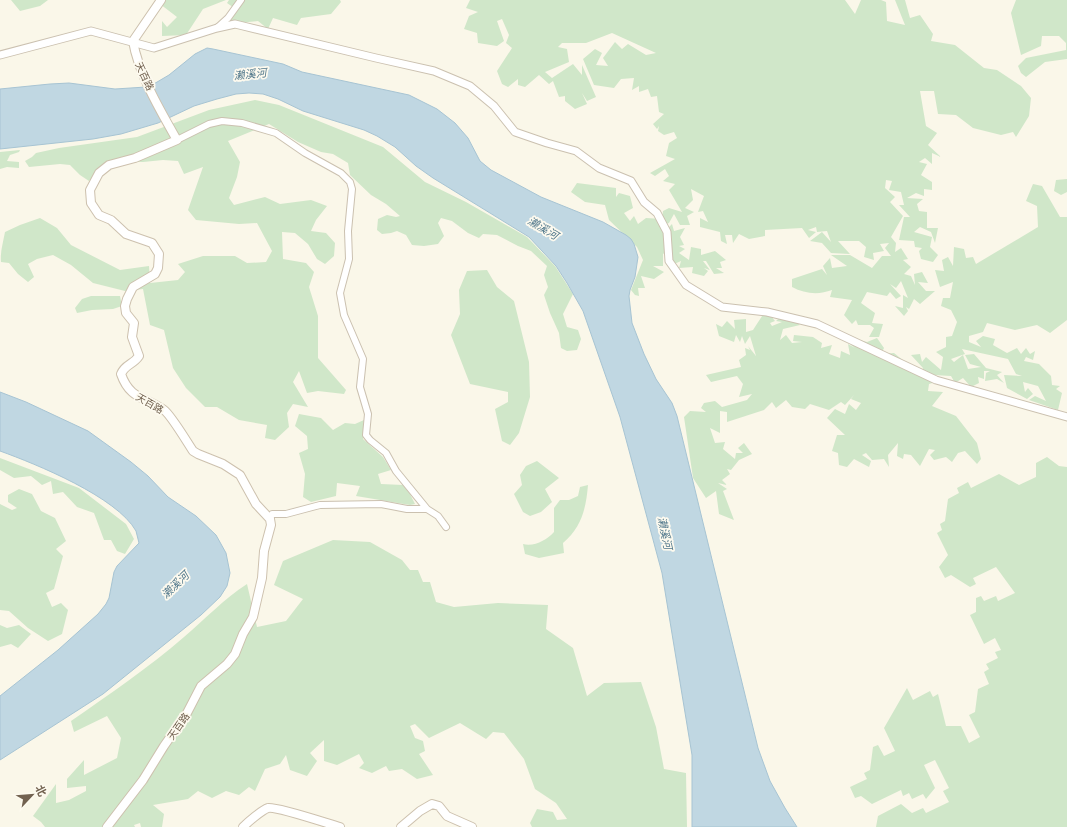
<svg xmlns="http://www.w3.org/2000/svg" width="1067" height="827" font-family="Barlow,'Noto Sans SC',sans-serif">
	<style>
		.green { fill: #d0e7c9 }
		.water { fill: #c0d7e2; stroke: #a7c4d3 }
		.lines { fill: none; stroke-linecap: round; stroke-linejoin: round }
		.minor-casing { stroke: #cbc1b0; stroke-width: 8 }
		.tertiary-casing { stroke: #cbc1b0; stroke-width: 9 }
		.secondary-casing { stroke: #cdc1ae; stroke-width: 10 }
		.minor { stroke: #fff; stroke-width: 6 }
		.tertiary { stroke: #fff; stroke-width: 7 }
		.secondary { stroke: #fff; stroke-width: 8 }
		.labels { text-anchor: middle; stroke-width: 3.5; stroke-linejoin: round; paint-order: stroke }
		.street-label { font-size: 10px; fill: #726250; stroke: #fdfaef }
		.water-label { font-size: 11px; font-style: italic; fill: #4f768a; stroke: #fdfaef }
	</style>
	<rect width="100%" height="100%" fill="#faf7e9"/>
	<path class="green" d="M11 0H48L40 6 20 11Z
		M162 0H226L203 9 186 35 162 36V21L167 27 177 17 160 4Z
		M229 0H340L341 2 331 14 301 18 297 25 273 18 268 29 258 21 228 24 225 18 237 10 227 3Z
		M470 0H845L855 14 861 0H881L886 2 887 21 905 25 895 0H905L910 18 920 15 933 34 931 41 955 45 984 68 997 70 1021 86 1031 98 1029 116 1016 137 1013 132 1001 135 973 128 956 115 938 114 934 91H920L926 126 937 133 928 145 941 157 932 153V164L925 158 919 162 927 164 921 175 932 182V190L924 189V196L916 193 907 198 923 199 917 204 919 211 927 212V228H938L935 243 931 232 920 227 914 232 932 237 930 247 938 255 933 262 921 259 919 251 922 248 915 247 914 241 899 240 904 217H910L899 205H904L901 192 889 190 892 181 886 180 885 188 895 197 890 202 903 216 891 237 896 243 895 252 901 248 908 259 903 260 911 267 904 274 911 276 915 285 914 274 922 272 928 283 918 282 926 291H935L920 304 914 299 909 309 906 307 908 311 904 316 895 306 903 308V295L908 298 901 281 896 288 890 284 901 296 896 299 890 292 887 296 867 292 861 303 875 313 872 323 883 324 879 337H869L874 328 870 325H858L856 320 852 324 844 315 852 300 830 297 832 290C819 295 805 294 792 287V279L822 269 827 275 823 266 830 258 832 268 847 266 831 255H850L872 268 882 256H891L885 248 889 243 880 244 884 251 873 253 874 260 864 257 866 247 859 241H838L850 254 831 253 822 243 810 241 822 232 831 242 827 231 817 232 816 227 808 230 816 232 809 238 802 228 765 230V236L749 239 739 234 733 243 732 235H725L727 244 721 241 720 232 700 227V218L708 222 703 211 698 212 704 196 691 189 693 200 685 208 694 212 687 216 690 225H680L674 214 669 223 661 226 666 230 672 224 674 231 685 228 680 237 684 245 679 246 685 249 679 253 689 260 691 247 701 249V255L715 251 726 260 720 262 722 268H716L724 273 714 274 706 261H703L710 270 704 268 708 271 704 276 692 273 693 267 679 268 681 261 672 265 671 248 663 254V266H653L664 272 654 279 641 276 645 288H638L639 296 635 295 631 290 643 260 637 247 609 220 605 205 585 202 571 192 577 183 616 188V197L619 193 630 196 633 208 624 213 630 221 634 216 638 224 646 218 662 219 663 211 669 208 682 212 669 190 675 184 663 181 669 176 665 169 655 176 650 173 675 159 666 156 669 143 677 138 674 132 664 135 658 131 659 126 657 129 653 124 664 114 659 112 657 96 651 97 648 89 639 92V86L632 90 634 78 621 79 614 88 594 85 583 59 595 49 602 53 596 65 608 66 603 58 615 42 622 49 628 44 646 55 656 53 612 33 586 43H562L558 47 567 49 569 62 545 72 552 78 573 64 582 75V65L596 97 587 101 582 93 587 104 575 109 565 101V96L559 97 553 81 549 84 539 75 525 87 518 85V79L508 87 502 84 497 71 512 48 506 43 509 35 502 19 497 21 504 41 497 46 478 43 477 33 464 29 469 16 478 12 466 8Z
		M1016 0H1067V59L1045 62 1026 77 1021 73 1018 66 1026 58 1066 50V43L1059 36H1042L1041 46 1021 55 1011 13Z
		M255 100 279 105 383 147 425 182 466 202 527 237 555 266 573 294 563 314 567 327 578 330 581 339 577 350 567 351 561 348 559 333 550 313 544 295 548 287 544 275 547 266 531 251 518 246 497 235 483 234 479 238 468 233 452 221 441 218 438 223 444 236 438 244 424 246 412 245 406 235 397 231 391 233 382 234 377 230 378 219 387 215 396 217 400 216 386 204 371 195 350 175 348 163 333 154 321 152 298 142 269 124 228 141 240 162 237 177 229 198 234 205 265 197 280 204 311 200 327 206 316 220 311 231 326 233 335 243 334 256 325 264 317 259 308 244 295 233 282 232 283 259 306 263 314 272 309 287 318 316V358L346 390 344 394 318 391 307 393 299 371 293 382 308 407 293 404 287 413 289 427 275 440 265 438 267 425 239 420 217 407H205L186 388 173 368 164 330 150 325 143 289 125 291 93 283 71 265 53 255 37 259 28 264 34 277 28 282 18 274 9 263 1 262C0 252 3 243 5 232L20 225 40 218 57 228 71 245 120 270 149 266 150 283 178 280 185 272 178 264 203 256H235L247 263 266 262 272 251 257 223 239 224 196 220 188 210 203 167 184 174 178 161 163 160 143 162 107 161 89 181 80 175 70 165 60 164 29 167 25 161 32 157 36 153 59 148 137 137 209 110Z
		M20 150 19 152 10 155 7 161 19 162V168L7 167 0 169V152Z
		M1067 179V192L1061 195 1054 191 1056 180Z
		M1033 184 1042 186 1060 217H1067V320L1050 333 1037 325 1015 330 987 323 983 332 969 336V342L981 347 976 341 983 336 995 339 993 345 1007 353 1017 348 1021 354 1026 348 1030 354 1035 351 1033 360 1026 357 1024 361 1039 364 1051 376 1052 385 1060 386 1056 389 1062 393 1058 410 1029 400 1035 396 1046 401 1038 386 1023 382 1025 392 1028 388 1033 394 1027 399 1007 388 1004 375 1022 376 1016 374 1008 359 962 349 965 354 951 359 954 362 963 355 968 369 981 367 970 364 965 355 974 354 986 368 1002 372 997 375 1004 383 997 379 985 381 986 373 990 371H984V379L978 377 979 383 971 387 963 378 955 383 951 376 934 375 939 381 929 384 928 391 943 392 932 406 956 416 977 443 981 459 977 464 965 451 958 453 952 462 946 457 934 460 930 455 935 450 929 449 920 466 911 455 904 454 903 459 897 456 898 443 888 455 889 467 884 459 872 460 866 453 862 455 871 461 869 467 854 459 847 467 839 465 838 453 832 451 837 435H845L827 418 835 409 845 414 849 404 856 410 861 403 851 399 854 395 845 405 841 402 829 410 810 404 805 409 792 407 786 400 776 408 772 402 764 410 727 422V412L720 411V433L710 428 715 443 725 442 723 449 735 459 736 453H743L738 448 744 443 752 454 739 460 731 470 727 469 730 474 722 480 727 485 718 483 727 489 723 491 734 520 719 514 716 491 706 498 693 478 684 417 690 411 706 412 701 408 704 403 715 401 722 407 747 400 752 394 739 397 743 384 737 376 711 382 706 375 741 367 739 360 746 355 745 348 750 350 748 346 756 356 750 336 745 344 742 336 740 342 736 335 734 342 719 336 716 324 722 327 727 321 735 329 734 320 746 319V332L753 330 766 310 775 321 770 323 772 326 782 322 776 321 784 314 800 325 783 329 780 340 786 335 792 343 802 342 793 341 794 335 813 337 822 343 821 348 832 345 829 354 840 358 841 351 850 355 848 344 855 348 851 345 852 338 867 342 877 338 884 348 881 354 894 353 920 374 923 368 911 355 920 354 922 362 926 357 941 370 943 357 936 352 946 347V337L952 336 957 322 951 310 941 306 943 298H950L953 282 940 287 935 270 944 271 942 260 948 257 953 266 954 247 964 249 966 258 973 257 976 264 1038 227 1037 206 1026 201Z
		M487 270 497 287 514 301 529 362 530 397 519 433 510 445 502 441 495 409 508 402V392L470 384 451 335 460 314 459 290 467 271Z
		M91 296H120L122 306 113 309 92 310 77 313 75 308 82 299Z
		M299 414 321 418 333 430 345 423 355 424 364 420 363 439 383 457 391 470 378 474 381 484 403 485 410 494 415 504 410 505 356 496 360 486 337 483 336 496 311 502 303 497 305 474 299 453 308 449 307 436 295 426Z
		M1047 457 1059 466 1067 467V827H876L878 816 901 804 912 813 923 808 926 813 949 802 943 791 949 788 935 760 924 765 935 788 926 799 923 794 912 799 909 793 903 796 901 790 872 804 861 796 855 798 850 787 867 779 864 773 870 770 873 747 878 745 884 756 895 751 884 728 907 688 913 700 930 691 933 697 938 694 946 726H961L969 743 980 737 969 715 975 712 978 689 989 684 984 672 989 669 986 664 998 658 995 652 1001 650 995 638 984 644 970 615 976 612V598L981 596 984 601 996 596 998 601 1015 593 996 567 973 578 976 584 970 587 951 575 945 578 939 567 948 555 937 533 942 530 940 524 945 521 948 499 959 493 957 488 968 482 971 488 999 474 1019 485 1036 477V463Z
		M0 458 79 488 126 524 134 539 125 554 117 551 111 540H104L94 513 77 507 63 492 53 494 51 481 42 485 31 476 14 478 0 470Z
		M537 461 559 478 545 489 552 502 541 512 530 516 523 512 514 494 522 485 520 475 526 466Z
		M588 485C586 508 582 527 563 543L564 553 539 558 525 554 523 544C534 547 547 540 554 532V508L560 500H569L578 496 580 487Z
		M19 489 32 494 41 511 55 518 66 541 56 549 63 556 54 589 46 593 52 607 61 603 68 610 62 634 48 641 28 628 9 611 0 610V504L12 510 17 508 8 502V495Z
		M333 540 370 542 402 560 410 570H418L423 582H430L436 602 454 607 498 603 548 605 546 629 573 648 587 696 604 683 641 682 656 727 664 769 686 773 687 827H532L530 823 537 809 553 812 557 820 567 819 556 803 535 789 524 759 504 733 493 732 486 739 460 723 429 738 415 724 410 726 415 738 423 741 425 751 419 754 433 775 417 779 402 769 389 771 386 766 372 773 359 768 364 763 359 754 337 765 324 761V740L310 753 317 761 307 776 290 770 286 755 280 764 265 769 255 791 249 787 239 795 226 791 212 798 198 791 188 799 153 805 164 814 162 827H141L140 823 134 825 135 827H45L41 822 33 816 56 784V803L69 800 86 791V786L67 788V779L84 760V775L117 758 121 738 107 716 74 732 71 721C110 694 148 668 184 637 205 619 224 599 247 584L257 627 286 621 303 599 274 585 283 561Z
		M0 625 7 628 19 625 31 634 18 648 11 644 0 647Z"/>
	<path class="water" d="M207 48 213 49 283 64 302 72 409 95 437 109 455 123 468 138 480 161 491 170 541 197 603 222 626 235 631 239 634 244 638 257 635 277 630 290 629 296 632 323 644 354 656 379 672 403 677 416 758 748 770 781 785 808 797 827H692V755L662 573 620 417 583 311 567 283 556 266 529 237 433 178 416 166 395 147 377 136 364 130 303 111 278 99 263 94 249 93 236 94 217 99 194 106 158 123 121 134 93 139 0 149V89L50 84 69 83 115 89 146 87 152 85 169 75 195 54Z
		M0 392 26 402 88 431 131 462 148 476 168 497 196 516 216 535 226 553 230 573 227 586 220 597 201 615 103 694 0 760V696L58 650 98 614 106 604 109 598 114 572 117 566 139 543C138 539 137 535 136 531 117 497 36 464 0 451Z"/>
	<g class="lines">
		<defs>
			<path id="minor" d="M217 28 228 18 241 0
				M177 140 209 124 222 121 242 123 276 133 305 153 341 173 350 182 352 189 348 231 349 259 340 293 344 315 363 359 360 387 368 414 366 435 370 440 386 453 396 471 427 509
				M270 519 272 514H286L320 505 381 504 407 509H427L438 516 446 527"/>
			<path id="tertiary" d="M0 55 91 31 154 48 217 28 235 24 376 58 434 71 470 86 494 106 515 132 547 143 576 151 599 168 631 181 644 202 657 213 667 232 669 261 686 285 722 307 767 312 817 324 936 380 1067 417"/>
			<path id="secondary" d="M107 827 143 780 164 746 187 713 201 686 227 664 235 654 243 634 253 617 262 578 264 551 271 525 270 519 256 504 240 475 223 464 198 454 193 451C187 442 171 415 164 410 146 397 130 400 121 374 125 364 133 365 139 356L132 337 134 323 126 313 125 306 127 299 133 287 155 274 158 268 159 254 152 243 126 234 111 220 99 215 91 203 90 190 99 173 109 165 135 158 177 140C161 112 138 73 133 41L161 0
				M243 827C248 822 262 810 268 808 276 806 329 824 340 827
				M401 827 420 811 432 804 439 806 447 816 472 827"/>
		</defs>
		<use href="#minor" class="minor-casing"/>
		<use href="#tertiary" class="tertiary-casing"/>
		<use href="#secondary" class="secondary-casing"/>
		<use href="#minor" class="minor"/>
		<use href="#tertiary" class="tertiary"/>
		<use href="#secondary" class="secondary"/>
	</g>
	<g class="labels">
		<g class="street-label">
			<text transform="translate(145 76) rotate(65)" y="4">天百路</text>
			<text transform="translate(150 403) rotate(30)" y="4">天百路</text>
			<text transform="translate(178 726) rotate(-55)" y="4">天百路</text>
		</g>
		<g class="water-label">
			<text transform="translate(250 74) rotate(-6)" y="4">濑溪河</text>
			<text transform="translate(543 228) rotate(31)" y="4">濑溪河</text>
			<text transform="translate(665 533) rotate(78)" y="4">濑溪河</text>
			<text transform="translate(175 585) rotate(-44)" y="4">濑溪河</text>
		</g>
	</g>
	<g transform="translate(32 795) rotate(64)" stroke="#fdfaef" stroke-width="3" paint-order="stroke">
	<path d="M0-3L7 15L0 10L-7 15Z" fill="#726250"/>
	<text y="-6" font-size="11" font-weight="bold" text-anchor="middle" fill="#726250">北</text>
	</g>
</svg>
